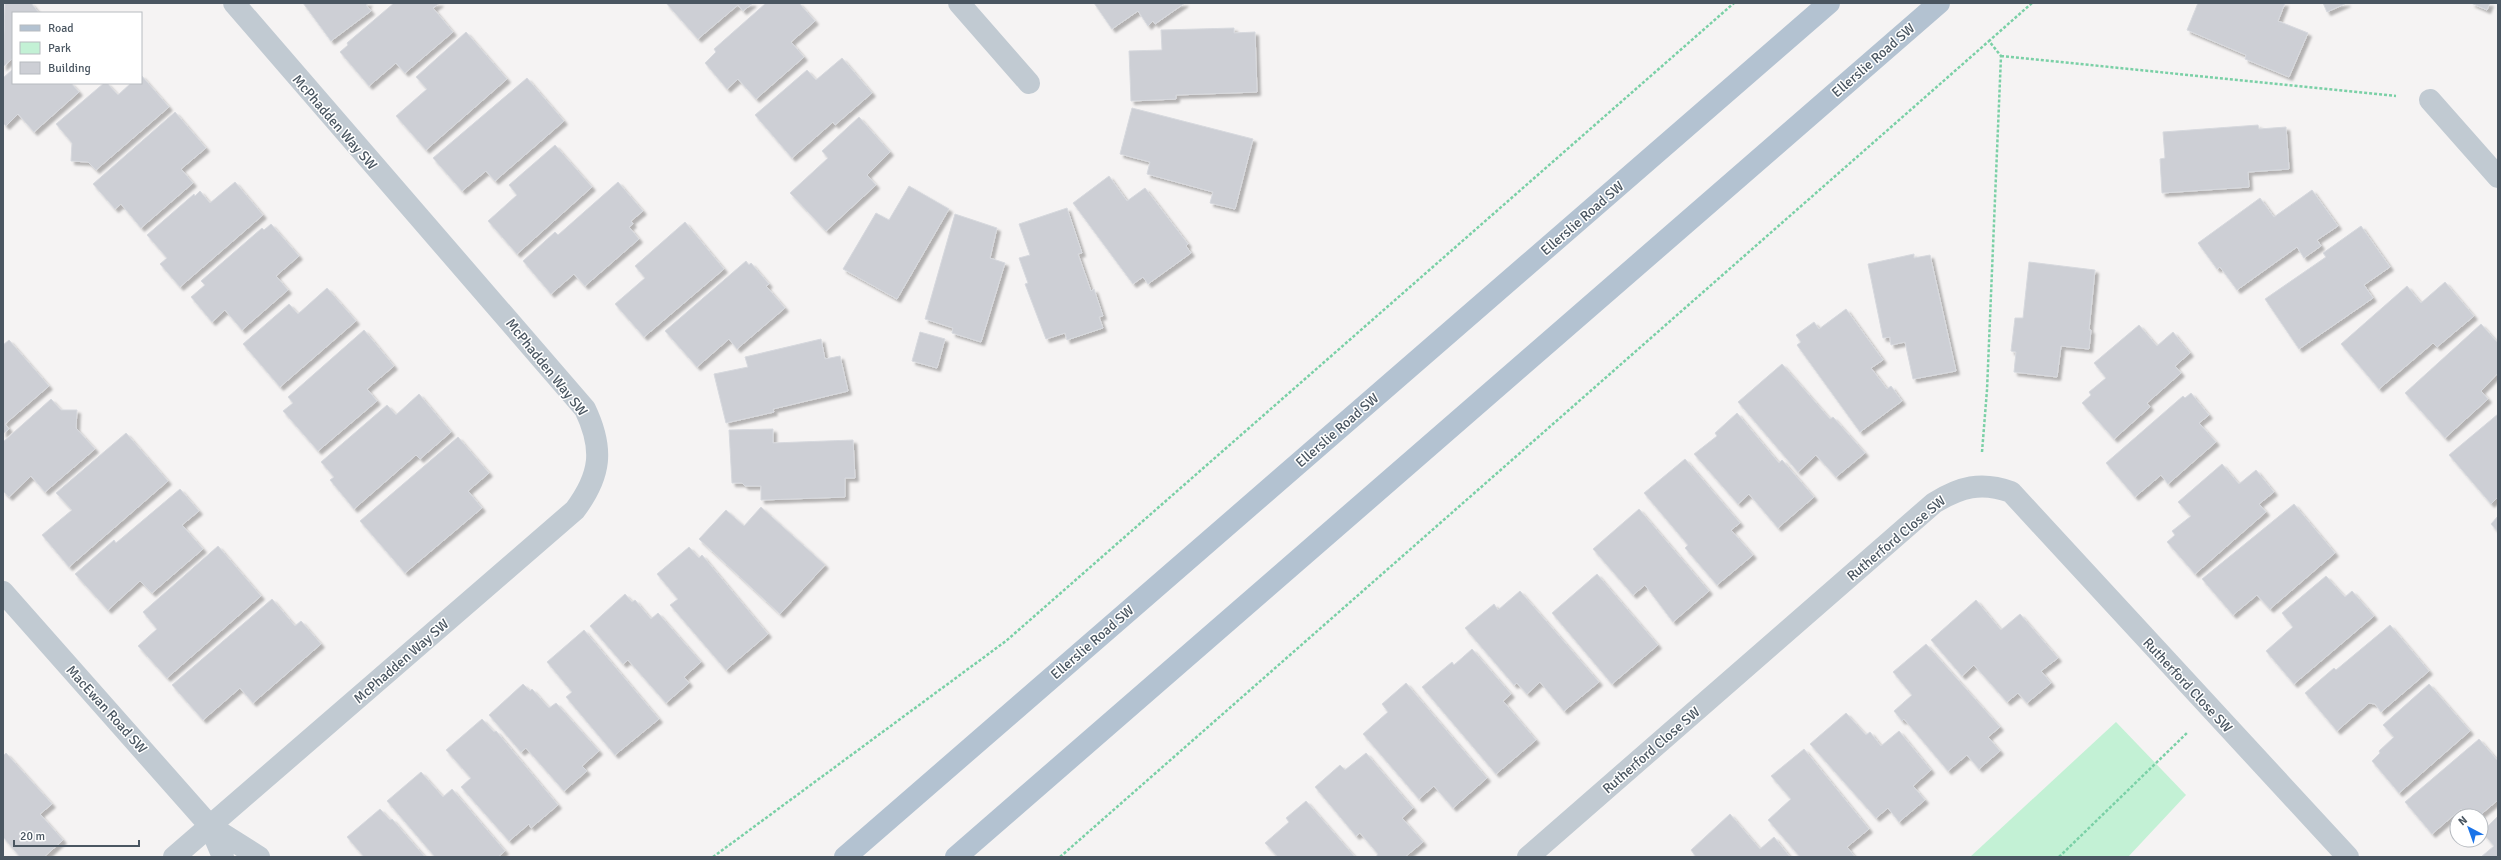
<svg xmlns="http://www.w3.org/2000/svg" width="2501" height="860" font-family="Signika,sans-serif">
	<style>
		.green { fill: #c3f1d5 }
		.building { fill: #cdcfd5; stroke: #d7d9de; filter: url(#shadow) }
		.lines { fill: none; stroke-linecap: round; stroke-linejoin: round }
		.path { stroke: #7ad0a6; stroke-width: 2.5; stroke-dasharray: 3 2; stroke-linecap: butt }
		.minor { stroke: #c1cad2; stroke-width: 22 }
		.major { stroke: #b3c2d1; stroke-width: 22 }
		.labels { text-anchor: middle; stroke-width: 3; stroke-linejoin: round; paint-order: stroke }
		.street-label { font-size: 14px; fill: #4a5661; stroke: #fff }
	</style>
	<defs>
		<filter id="shadow"><feDropShadow dx="3.5" dy="3.5" stdDeviation="1" flood-color="#0004"/></filter>
	</defs>
	<rect width="100%" height="100%" fill="#f5f3f3"/>
	<path class="green" d="M2116 722 2186 795 2128 857H1970Z"/>
	<path class="building" d="M5 3H31L39 13H13V58L3 67Z
		M303 3H369L366 5 371 11 331 41Z
		M394 3H440L433 8 453 32 405 73 396 63 369 86 340 52 348 45 347 43Z
		M666 3H753L743 11 738 5 698 39Z
		M766 3H799L815 21 791 42 804 57 756 99 738 79 727 89 705 63 716 52 714 49Z
		M1094 3H1185L1155 24 1153 21 1148 26 1138 11 1112 29Z
		M2198 3H2285L2278 21 2308 33 2289 77 2245 59 2246 55 2187 30Z
		M2323 3H2347L2327 12Z
		M2471 3H2490L2487 10Z
		M1234 28V33L1255 32 1257 92 1176 95V99L1131 101 1129 51 1162 50 1161 30Z
		M466 32 507 79 426 150 396 116 427 89 416 77Z
		M842 58 872 93 835 125 833 122 792 158 755 115 807 70 816 80Z
		M13 69V83H71L79 92 34 132 18 114 6 126 3 123V78Z
		M141 75 169 107 96 170 88 162 71 161 72 143 56 124 104 83H107L118 95 131 83H141Z
		M527 78 564 121 495 181 486 171 462 191 433 158Z
		M1132 108 1253 139 1235 209 1210 203 1213 192 1147 174 1150 162 1120 154Z
		M175 112 206 148 181 169 193 183 141 228 121 204 115 209 93 184Z
		M859 117 890 152 867 175 876 185 826 231 790 193 828 158 822 151Z
		M2258 125 2259 129 2286 127 2289 169 2248 172 2249 187 2162 193 2160 159 2165 158 2163 132Z
		M555 145 592 187 517 254 488 221 517 195 509 185Z
		M1109 176 1127 201 1145 188 1188 244 1186 246 1191 253 1148 284 1143 277 1133 284 1073 203Z
		M235 182 263 215 180 287 160 264 167 258 147 235 194 194 195 196 200 191 210 203Z
		M618 182 643 211 631 221 633 224 629 227 639 239 585 286 574 274 551 294 523 261 555 232 558 235Z
		M909 186 949 209 897 299 843 269 876 213 889 220Z
		M2312 190 2338 226 2317 240 2321 246 2304 258 2297 247 2237 290 2220 267 2217 269 2198 243 2260 198 2274 217Z
		M1067 208 1082 253 1078 254 1091 291 1094 289 1103 316 1099 317 1103 328 1067 340 1065 333 1046 339 1025 284 1028 283 1019 258 1030 255 1019 224Z
		M955 214 997 228 990 258 1005 263 981 342 952 333 953 328 925 319Z
		M685 222 724 269 644 337 615 304 645 278 635 266Z
		M271 224 299 256 276 276 288 290 242 330 225 310 212 322 191 297 205 285 201 281 262 228 264 230Z
		M2361 226 2390 267 2364 285 2373 298 2299 349 2265 299 2326 257 2323 253Z
		M1914 254V258L1930 255 1956 371 1913 379 1905 342 1891 345 1890 337 1883 338 1868 264Z
		M746 261 749 265 751 263 769 284 766 286 785 308 737 349 729 339 697 367 665 331Z
		M2029 262 2095 270 2089 330H2091L2089 349 2061 346 2057 377 2014 372 2016 352 2011 351 2015 318H2023Z
		M2445 282 2474 316 2437 347 2433 343 2379 389 2341 344 2407 286 2421 303Z
		M327 288 356 321 280 387 243 344 289 304 298 314Z
		M1846 309 1883 360 1871 368 1887 389 1891 386 1902 401 1860 432 1797 345 1801 342 1796 335 1814 322 1819 329Z
		M2481 324 2498 343V373L2481 391 2488 399 2445 438 2405 393Z
		M2139 325 2157 346 2173 332 2190 353 2175 366 2181 373 2147 403 2150 407 2114 439 2082 403 2091 395 2089 392 2106 378 2094 363Z
		M364 330 394 366 367 389 377 401 318 451 283 411 293 403 288 397Z
		M920 332 945 339 937 368 912 361Z
		M821 339 825 359 840 356 848 391 773 409 774 412 726 423 714 374 748 367 745 357Z
		M9 340 49 386 5 424 9 429 3 434V345Z
		M1782 364 1830 419 1833 417 1865 453 1836 477 1816 455 1798 472 1738 402Z
		M2191 393 2209 415 2199 423 2216 442 2168 484 2161 475 2135 497 2106 463 2183 396 2185 398Z
		M419 394 451 432 420 459 416 455 354 509 330 480 334 477 321 462 387 405 396 415Z
		M51 399 61 410H77L76 428 95 449 45 492 31 476 9 497 3 491V442Z
		M1737 413 1779 463 1782 460 1814 497 1778 528 1749 494 1738 504 1694 454 1717 436 1715 433Z
		M2498 414V497L2491 504 2449 455Z
		M773 429V443L853 440 855 478H845V497L761 500V486H745L742 483H732L729 430Z
		M126 433 168 481 69 567 42 535 72 510 56 493Z
		M458 437 489 473 468 491 482 508 405 573 360 521Z
		M1685 459 1740 523 1731 530 1753 555 1717 585 1685 548 1688 545 1644 493Z
		M2222 464 2239 484 2256 470 2274 492 2259 504 2266 512 2195 574 2167 542 2175 535 2172 531 2191 516 2178 502Z
		M180 489 199 511 182 525 203 549 152 593 140 581 108 610 75 574 114 540 116 543Z
		M2294 504 2335 553 2270 609 2257 595 2233 615 2202 579Z
		M761 507 825 565 780 614 699 539 726 510 744 526Z
		M1639 509 1709 591 1673 622 1645 585 1633 595 1593 549Z
		M2498 516V532L2491 524Z
		M218 546 261 596 167 678 138 646 157 629 143 612Z
		M689 547 699 558 702 555 768 634 726 670 670 605 678 599 657 574Z
		M1597 574 1658 645 1612 684 1552 613Z
		M2326 576 2345 597 2352 591 2374 616 2294 684 2266 651 2293 627 2282 613Z
		M1520 591 1599 682 1564 711 1540 682 1527 694 1517 683 1514 685 1465 628 1494 604 1498 610Z
		M625 594 632 602 635 600 651 619 658 613 701 662 684 677 689 683 666 703 628 660 623 664 590 626Z
		M272 599 295 626 301 621 321 644 253 703 240 688 203 720 172 685Z
		M1976 600 2001 630 2020 614 2058 658 2041 671 2051 683 2027 703 2018 693 2007 702 1974 665 1962 676 1931 640Z
		M2390 625 2429 671 2381 712 2375 704 2369 703 2337 731 2305 693 2334 668 2336 670Z
		M584 630 659 719 615 755 566 697 572 692 547 662Z
		M1926 644 2000 727 1988 737 2000 751 1979 769 1967 755 1948 771 1904 719 1902 721 1894 711 1912 695 1893 672Z
		M1472 649 1511 694 1503 701 1536 740 1496 774 1422 687 1452 662 1454 665Z
		M1406 683 1487 778 1453 808 1434 786 1419 799 1363 734 1388 712 1382 704Z
		M523 684 530 691 532 689 549 708 556 703 599 751 582 766 587 771 564 791 526 748 521 752 489 715Z
		M2429 684 2470 731 2399 793 2372 761 2380 753 2379 751 2394 737 2383 725Z
		M1846 713 1866 735 1870 732 1881 746 1899 731 1931 770 1913 786 1925 800 1899 822 1888 808 1876 818 1810 744Z
		M482 719 494 732 496 731 558 805 531 828 529 824 509 841 461 787 471 778 446 750Z
		M2479 739 2498 761V800L2479 816H2467L2461 809 2432 834 2405 802Z
		M1804 749 1869 829 1847 847 1855 857H1800L1768 820 1791 799 1771 776Z
		M6 753 52 804 40 814 63 840 44 857H20L3 837V756Z
		M1366 753 1413 808 1402 818 1423 842 1405 857H1376L1378 854 1360 833 1356 836 1315 787 1340 765 1345 770Z
		M421 772 443 797 452 789 505 851 498 857H435L387 801Z
		M1306 801 1355 857H1278L1265 843 1289 822 1286 818Z
		M380 809 390 820 392 819 425 857H364L347 837Z
		M1730 814 1760 849 1774 837 1790 857H1696L1691 850Z
		M2498 816V857H2481L2494 846 2482 832Z"/>
	<g class="lines">
		<path class="path" d="M2001 56 2396 96
			M1982 452 1987 390 2001 56 1989 41 2032 3
			M713 857 1006 641 1734 3
			M1060 857 1989 41
			M2059 857 2188 732"/>
		<path class="minor" d="M959 3 1029 83
			M2430 100 2498 177
			M3 592 210 826 259 857
			M210 826 223 857
			M174 857 575 510C601 475 604 449 585 409L234 3
			M1528 857 1934 503C1960 487 1981 481 2011 492L2348 857"/>
		<path class="major" d="M845 857 1829 3
			M956 857 1939 3"/>
	</g>
	<g class="labels">
		<g class="street-label">
			<text transform="translate(1873 60) rotate(-41)" y="5">Ellerslie Road SW</text>
			<text transform="translate(335 122) rotate(49)" y="5">McPhadden Way SW</text>
			<text transform="translate(1582 218) rotate(-41)" y="5">Ellerslie Road SW</text>
			<text transform="translate(547 367) rotate(51)" y="5">McPhadden Way SW</text>
			<text transform="translate(1337 430) rotate(-41)" y="5">Ellerslie Road SW</text>
			<text transform="translate(1896 538) rotate(-40)" y="5">Rutherford Close SW</text>
			<text transform="translate(1092 642) rotate(-41)" y="5">Ellerslie Road SW</text>
			<text transform="translate(401 661) rotate(-41)" y="5">McPhadden Way SW</text>
			<text transform="translate(2188 685) rotate(47)" y="5">Rutherford Close SW</text>
			<text transform="translate(107 709) rotate(48)" y="5">MacEwan Road SW</text>
			<text transform="translate(1651 750) rotate(-41)" y="5">Rutherford Close SW</text>
		</g>
	</g>
	<rect width="2501" height="860" fill="none" stroke="#4a5661" stroke-width="8"/>
	<rect x="12" y="12" width="130" height="72" fill="#ffffff" stroke="#b7bbc0"/>
	<rect x="20" y="25" width="20" height="6" fill="#b3c2d1" stroke="#b7bbc0"/>
	<text x="48" y="32" font-size="12" fill="#4a5661">Road</text>
	<rect x="20" y="42" width="20" height="12" fill="#c3f1d5" stroke="#b7bbc0"/>
	<text x="48" y="52" font-size="12" fill="#4a5661">Park</text>
	<rect x="20" y="62" width="20" height="12" fill="#cdcfd5" stroke="#b7bbc0"/>
	<text x="48" y="72" font-size="12" fill="#4a5661">Building</text>
	<g transform="translate(2469 828) rotate(319)"><circle r="19" fill="#ffffff" stroke="#b7bbc0"/>
	<path d="M0-3L7 15L0 10L-7 15Z" fill="#1a73e8"/>
	<text y="-6" font-size="11" font-weight="bold" text-anchor="middle" fill="#4a5661">N</text>
	</g>
	<path d="M14 840v6h125v-6" fill="none" stroke="#4a5661" stroke-width="2"/>
	<text x="20" y="840" font-size="12" fill="#4a5661" stroke="#ffffff" stroke-width="3" paint-order="stroke">20 m</text>
</svg>
